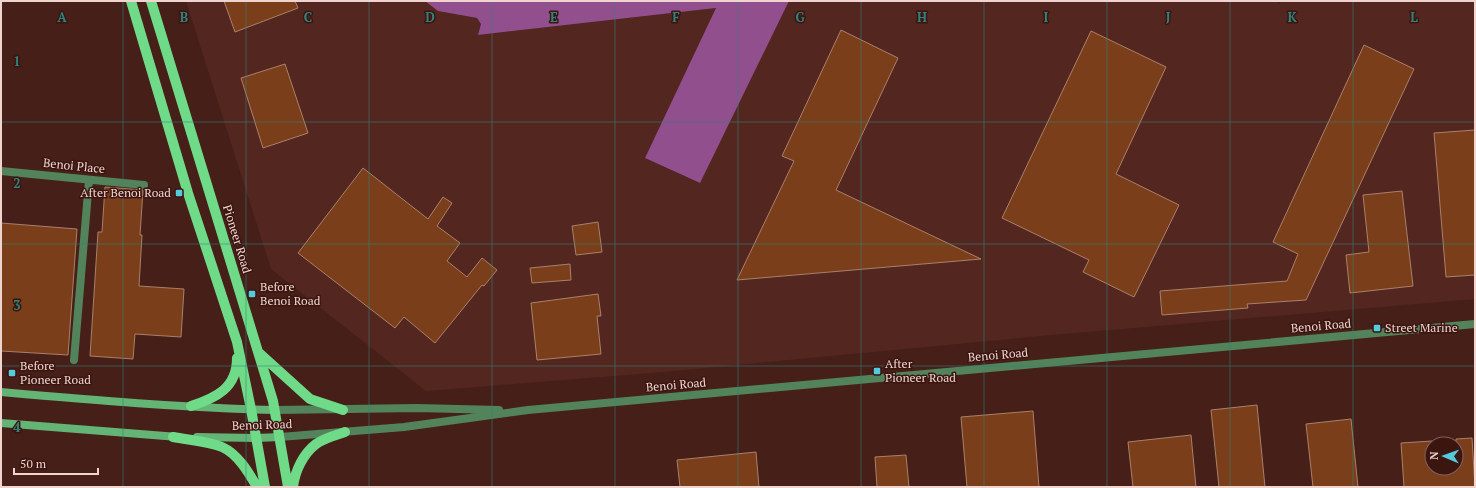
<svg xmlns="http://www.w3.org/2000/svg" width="1476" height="488" font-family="'PT Serif',serif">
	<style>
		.built { fill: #542620 }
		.water { fill: #914f8d }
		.building { fill: #7a3f1a; stroke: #aa806a }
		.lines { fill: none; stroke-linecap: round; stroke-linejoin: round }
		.minor { stroke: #52835b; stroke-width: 8 }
		.secondary { stroke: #63b475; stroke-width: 8 }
		.primary { stroke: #6fda88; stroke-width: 10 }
		.grid { fill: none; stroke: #31847d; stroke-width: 1; stroke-opacity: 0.55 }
		.poi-dot { fill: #54cadd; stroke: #3b1510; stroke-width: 1.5 }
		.labels { text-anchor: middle; stroke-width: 3; stroke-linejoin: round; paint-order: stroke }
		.street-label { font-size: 12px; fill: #efd4cf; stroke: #3b1510 }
		.poi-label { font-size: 12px; fill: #efd4cf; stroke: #3b1510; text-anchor: start }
		.grid-label { font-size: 13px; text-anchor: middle; font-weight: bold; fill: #31847d; stroke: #3b1510; stroke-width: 3; stroke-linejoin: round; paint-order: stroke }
	</style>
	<rect width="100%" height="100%" fill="#461f19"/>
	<path class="built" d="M186 1H425L438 11 477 18 481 24 478 35 717 8 645 158 699 183 789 1H1275L1280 4 1281 1H1475V299L1051 335 663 372 426 391 271 269Z"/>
	<path class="water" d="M425 1H789L700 183 645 158 716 8 478 35 481 24 477 18 438 11Z"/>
	<path class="building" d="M224 1H295L298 8 235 32Z
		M841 30 898 58 836 190 981 259 737 280 794 161 782 156Z
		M1091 31 1166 67 1116 174 1179 205 1134 297 1083 272 1089 260 1002 218Z
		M1364 45 1414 69 1306 300 1247 304 1248 308 1162 315 1160 291 1287 281 1298 254 1273 242Z
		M285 64 308 133 263 148 241 78Z
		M1475 130V275L1446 277 1434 133Z
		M363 168 428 219 443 197 452 203 437 226 460 243 447 261 467 277 482 258 497 270 484 286 482 285 435 343 404 317 395 328 298 253Z
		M105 187 143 190 140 235H142L139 286 184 289 181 337 135 334 133 359 90 356 98 232H102Z
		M1402 191 1413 286 1350 293 1346 255 1369 252 1363 195Z
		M598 222 602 252 576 255 572 226Z
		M1 223 77 229 68 355 1 351Z
		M570 264 571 280 532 283 530 268Z
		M598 294 601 316H597L601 354 537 360 531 303Z
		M1257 405 1265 487H1219L1211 410Z
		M1033 411 1039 487H967L961 417Z
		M1351 419 1358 487H1313L1306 424Z
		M1191 435 1196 487H1133L1128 442Z
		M1472 438 1475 487H1404L1401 443 1432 441V468H1456V439Z
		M756 452 759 487H680L677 460Z
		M906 455 909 487H877L875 457Z"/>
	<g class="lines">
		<path class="minor" d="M1 171 144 185
			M74 360 89 180
			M275 410 417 408 499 410
			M280 437 404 427 528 410 1475 324"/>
		<path class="secondary" d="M1 392C92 400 184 408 275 410
			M1 423 178 437
			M197 437 256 438 280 437"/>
		<path class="primary" d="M131 1 188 193 237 342 251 409 265 487
			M151 1 273 401 288 487
			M258 352 310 399 343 410
			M191 406C216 398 237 388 237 358
			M173 437C188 440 208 441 222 447 238 454 249 473 257 487
			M293 487C295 471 303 454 316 444 324 438 336 435 345 432"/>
	</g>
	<path class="grid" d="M123 1V487M246 1V487M369 1V487M492 1V487M615 1V487M738 1V487M861 1V487M984 1V487M1107 1V487M1230 1V487M1353 1V487M1 122H1475M1 244H1475M1 366H1475"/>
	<g class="poi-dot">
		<rect x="175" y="189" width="8" height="8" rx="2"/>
		<rect x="248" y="290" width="8" height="8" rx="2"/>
		<rect x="1373" y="324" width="8" height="8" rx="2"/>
		<rect x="873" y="367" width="8" height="8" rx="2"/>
		<rect x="8" y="369" width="8" height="8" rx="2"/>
	</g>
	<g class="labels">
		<g class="street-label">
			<text transform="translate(74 166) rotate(6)" y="4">Benoi Place</text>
			<text transform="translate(237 239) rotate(73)" y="4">Pioneer Road</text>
			<text transform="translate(1321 326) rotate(-5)" y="4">Benoi Road</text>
			<text transform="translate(998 355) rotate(-5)" y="4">Benoi Road</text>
			<text transform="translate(676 385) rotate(-5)" y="4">Benoi Road</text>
			<text transform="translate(262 425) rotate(-2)" y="4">Benoi Road</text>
		</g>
		<g class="poi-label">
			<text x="171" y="197" text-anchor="end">After Benoi Road</text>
			<text x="260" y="291">Before<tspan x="260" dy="14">Benoi Road</tspan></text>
			<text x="1385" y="332">Street Marine</text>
			<text x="885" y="368">After<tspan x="885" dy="14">Pioneer Road</tspan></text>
			<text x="20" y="370">Before<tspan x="20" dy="14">Pioneer Road</tspan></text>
		</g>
	</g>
	<g class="grid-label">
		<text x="62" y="22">A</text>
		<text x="184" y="22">B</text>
		<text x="308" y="22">C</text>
		<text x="430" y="22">D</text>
		<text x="554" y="22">E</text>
		<text x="676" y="22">F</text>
		<text x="800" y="22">G</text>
		<text x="922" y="22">H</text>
		<text x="1046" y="22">I</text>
		<text x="1168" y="22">J</text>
		<text x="1292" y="22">K</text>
		<text x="1414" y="22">L</text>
		<text x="17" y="66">1</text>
		<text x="17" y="188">2</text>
		<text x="17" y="310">3</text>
		<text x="17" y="432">4</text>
	</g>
	<rect width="1476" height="488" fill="none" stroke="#efd4cf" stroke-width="4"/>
	<g transform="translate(1444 456) rotate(272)"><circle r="19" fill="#3b1510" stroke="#83615c"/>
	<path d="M0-3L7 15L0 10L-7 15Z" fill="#54cadd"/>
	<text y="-6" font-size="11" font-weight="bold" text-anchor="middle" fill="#efd4cf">N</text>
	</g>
	<path d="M14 468v6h84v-6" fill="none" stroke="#efd4cf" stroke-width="2"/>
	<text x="20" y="468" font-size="12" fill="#efd4cf" stroke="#3b1510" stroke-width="3" paint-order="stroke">50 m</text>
</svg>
